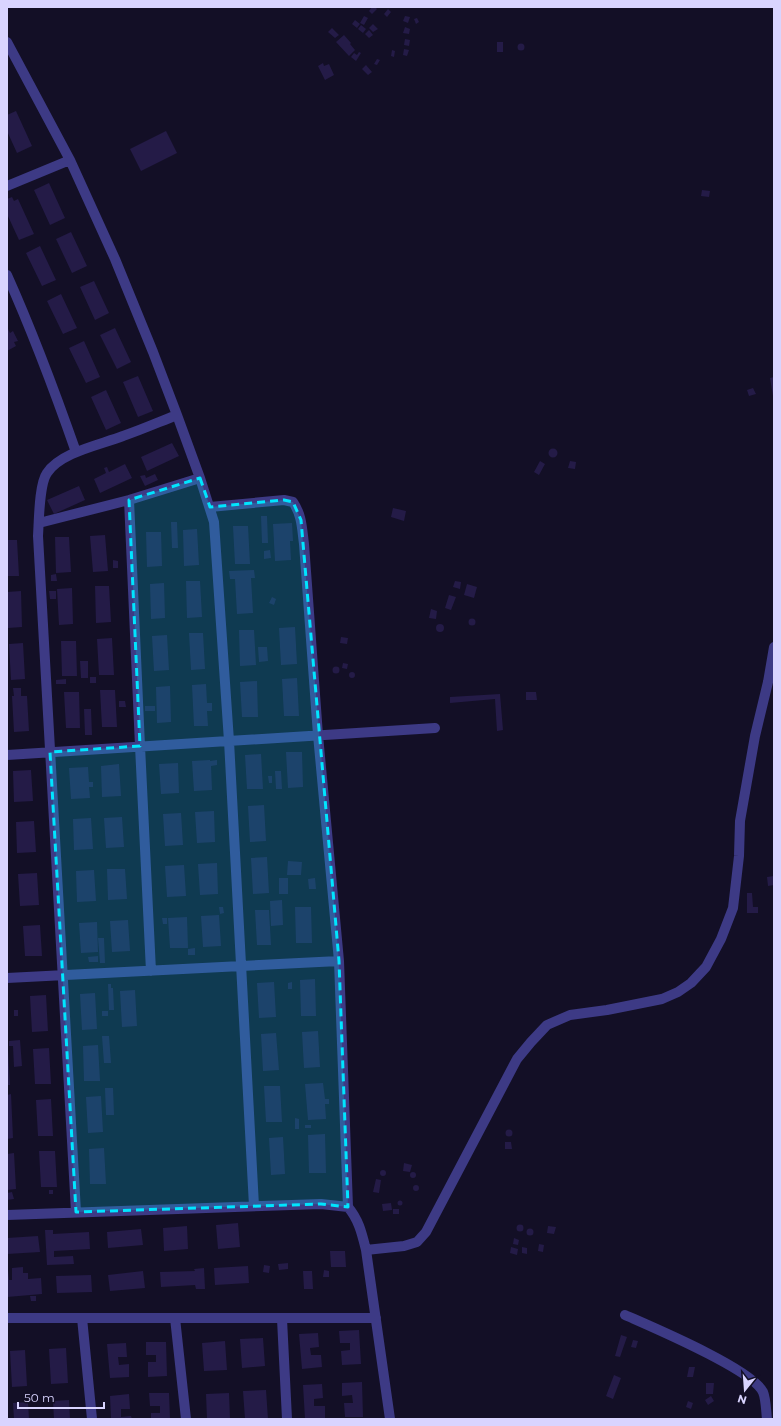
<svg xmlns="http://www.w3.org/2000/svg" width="781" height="1426" font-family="Montserrat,sans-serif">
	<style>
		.building { fill: #241b47 }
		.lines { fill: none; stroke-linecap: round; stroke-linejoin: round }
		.minor { stroke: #3d3a85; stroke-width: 10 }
		.marked { fill: #00e5ff; fill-opacity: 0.2; stroke: #00e5ff; stroke-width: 3; stroke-dasharray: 8 5; stroke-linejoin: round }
	</style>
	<rect width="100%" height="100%" fill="#130f26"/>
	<path class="building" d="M372 7H375L377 9 372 14 369 11Z
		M388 9 391 12 387 17 384 14Z
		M364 16 368 18 364 25 360 23Z
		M405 16 410 17 408 23 403 21Z
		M417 18 419 22 416 24 414 19Z
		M355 20 360 24 357 28 352 24Z
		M373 24 378 29 373 32 369 28Z
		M361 25 366 29 363 33 358 29Z
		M405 27 410 29 409 34 403 33Z
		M332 28 339 35 335 38 328 32Z
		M369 30 373 35 369 38 365 34Z
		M344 35 351 43 350 44 355 50 349 56 336 42Z
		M405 39 410 40 409 46 404 45Z
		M497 42H503V52H497Z
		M517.5 47a3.5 3.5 0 1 1 7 0a3.5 3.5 0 1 1-7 0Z
		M404 49 409 50 407 56 403 55Z
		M392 50 395 51 394 57 391 56Z
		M359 52 361 53 356 61 351 57 354 53 357 55Z
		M377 59 380 60 377 65 374 64Z
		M323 63 324 66 329 64 334 75 325 80 318 66Z
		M366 65 372 72 368 75 362 69Z
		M16 111 32 146 17 153 7 131V115Z
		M166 131 177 153 141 171 130 149Z
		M49 183 65 218 50 225 34 190Z
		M702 190 710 191 709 197 701 196Z
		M12 197 14 201 18 199 34 234 19 240 7 214V199Z
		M71 232 87 266 72 273 56 239Z
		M40 246 56 280 42 286 26 253Z
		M94 281 109 313 95 320 80 287Z
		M61 294 77 328 63 334 47 301Z
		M115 328 131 362 117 369 100 335Z
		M8 329 10 333 13 331 18 341 14 342 16 346 7 351V330Z
		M84 341 100 377 86 383 69 348Z
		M138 376 153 411 138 417 123 382Z
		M774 377V396H773L770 378Z
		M753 388 756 394 749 396 747 390Z
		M106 390 121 423 106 430 91 397Z
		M172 443 179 456 147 471 141 457Z
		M548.5 453a4.5 4.5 0 1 1 9 0a4.5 4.5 0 1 1-9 0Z
		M540 461 545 464 539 475 534 472Z
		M570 461 576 462 575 469 568 468Z
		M125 464 132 478 100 493 94 479 106 473 104 468 107 467 109 472Z
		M155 474 158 480 145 486 140 476 145 475 146 478Z
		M79 486 85 500 54 514 47 500Z
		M393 508 406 511 404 521 391 517Z
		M261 516H267L268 543H262Z
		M171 522H177L178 548H172Z
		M292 523 293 541H290L291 560 275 561 273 524Z
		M233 526H248L250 564H235Z
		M197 529 199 565 184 566 183 530Z
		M146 532H161L162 566 147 567Z
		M105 535 108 571 93 572 90 536Z
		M55 537H69L71 572 56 573Z
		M7 540H17L19 576H7Z
		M270 550 271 558 264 559V551Z
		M113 560 118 561V568H113Z
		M254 570 255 578H251L253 613 237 614 235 579H230L229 571Z
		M56 574 57 581H51V575Z
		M186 581H200L202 617 187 618Z
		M455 581 461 582 460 589 453 587Z
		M164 583 165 618 151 619 150 584Z
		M467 584 477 587 474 598 464 595Z
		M95 586H109L111 622 96 623Z
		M72 588 73 624 59 625 57 589Z
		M21 591 22 627 8 628 7 592Z
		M49 591H56V599H50Z
		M449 595 456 597 451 610 445 608Z
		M272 597 276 599 274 605 269 603Z
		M431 609 437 611 436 619 429 618Z
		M468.5 622a3.5 3.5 0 1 1 7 0a3.5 3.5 0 1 1-7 0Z
		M436 628a4 4 0 1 1 8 0a4 4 0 1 1-8 0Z
		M295 627 297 664 281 665 279 628Z
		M239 630H254L256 665 240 666Z
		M189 633H203L205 669 191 670Z
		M167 635 169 670 154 671 152 636Z
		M341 637 348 638 347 644 340 643Z
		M112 638 114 675H99L97 639Z
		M61 641H76L77 676H62Z
		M23 643 25 679 11 680 9 644Z
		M258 647H267L268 661 259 662Z
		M80 661H88V678H81Z
		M343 663 348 664 347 669 342 668Z
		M332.5 670a3.5 3.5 0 1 1 7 0a3.5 3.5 0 1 1-7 0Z
		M349 675a3 3 0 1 1 6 0a3 3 0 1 1-6 0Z
		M90 677H96V683H90Z
		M297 678 299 716H284L282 679Z
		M66 679V684H56V680Z
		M257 681 258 717H242L240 682Z
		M206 684 207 703H212V711H207L208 726H194L192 685Z
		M170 686 171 722 157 723 156 687Z
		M13 688H21V696H27L29 731 14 732 12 696H14Z
		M100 690H115L117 727H102Z
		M64 692H79L80 728H66Z
		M526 692H536L537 700H526Z
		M500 694 503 730 497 731 495 699 450 703V697Z
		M119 701H125L126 707H119Z
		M145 706H155V711H145Z
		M84 709H91L92 735H85Z
		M286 752H302L303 787 288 788Z
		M261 754 263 789H247L245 755Z
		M210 760V761L217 760V765L211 766 212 790 194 791 192 761Z
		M178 763 179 793 161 794 159 764Z
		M119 764 121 796 102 797 101 766Z
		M88 767 89 782H93V787H89L90 798 71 799 69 768Z
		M31 770 33 801 14 802 13 771Z
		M275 771H281L282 789H276Z
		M268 776H272V783H269Z
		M264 805 266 841 250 842 248 806Z
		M214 811 215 842 197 843 195 812Z
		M181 813 183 845 165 846 163 814Z
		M122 817 124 847 106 848 104 818Z
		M91 818 93 849 74 850 73 819Z
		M34 821 36 852 17 853 16 822Z
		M267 857 269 893 253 894 251 858Z
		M288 861 302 862 301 875H287Z
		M217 863 218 894 200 895 198 864Z
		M184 865 186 896 167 897 165 866Z
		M107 869H125L127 899 108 900Z
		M94 870 96 901 77 902 76 871Z
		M37 873 39 905 20 906 18 874Z
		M774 876V885L768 886 767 877Z
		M279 878H288V894H279Z
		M315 878 316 889H309L308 879Z
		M747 893H752L753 907H758V913H747Z
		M282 900 283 925 271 926 270 901Z
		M219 907H223L224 913 220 914Z
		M295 907H311L312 943H296Z
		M255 910H269L271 945H257Z
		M219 915 221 946 203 947 201 916Z
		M187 917 188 948H170L168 918Z
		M162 918H167V924H163Z
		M128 920 130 951 112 952 110 921Z
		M97 922 98 952 81 953 79 923Z
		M40 925 42 956H25L23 926Z
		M98 938H104L105 963H100Z
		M195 948V955H188V949Z
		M98 956V962H89L88 957Z
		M315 979 316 1016H301L300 980Z
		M274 982 276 1017 259 1018 257 983Z
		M292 982V989H288V983Z
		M108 984H111V988H113L114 1010H109Z
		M135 990 137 1026 122 1027 120 991Z
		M95 993 97 1029 82 1030 80 994Z
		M46 995 48 1031 32 1032 30 996Z
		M14 1010H18V1016H14Z
		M102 1011H108V1016H102Z
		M318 1031 320 1067 304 1068 302 1032Z
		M276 1033 279 1070 263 1071 261 1034Z
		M102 1036H109L111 1063H104Z
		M20 1040 22 1066 14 1067 13 1046H9V1041Z
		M98 1045 100 1081H84L83 1046Z
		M49 1048 51 1084H35L33 1049Z
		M7 1050H8L10 1085H7Z
		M323 1083 325 1099H329V1104H325L326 1119 308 1120 305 1084Z
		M264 1086H280L282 1122H266Z
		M105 1088H113L114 1115H106Z
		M11 1094 13 1138 7 1139V1095Z
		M101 1096 103 1132 88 1133 86 1097Z
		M51 1099 53 1136H38L36 1100Z
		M295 1118 299 1119V1129H295Z
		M305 1125H311V1128H305Z
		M505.5 1133a3.5 3.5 0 1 1 7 0a3.5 3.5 0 1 1-7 0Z
		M325 1134 326 1173H309L308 1135Z
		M283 1137 285 1174 271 1175 269 1138Z
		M505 1142H511L512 1149H505Z
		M104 1148 106 1184H90L89 1149Z
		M39 1151H55L57 1187H41Z
		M14 1153 16 1189 7 1190V1154Z
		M404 1163 412 1165 410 1172 403 1171Z
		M380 1173a3 3 0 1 1 6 0a3 3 0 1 1-6 0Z
		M410 1175a3 3 0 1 1 6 0a3 3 0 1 1-6 0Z
		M376 1179 381 1180 379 1193 373 1192Z
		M413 1188a3 3 0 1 1 6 0a3 3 0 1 1-6 0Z
		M49 1190H53V1194H49Z
		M12 1192 14 1199 7 1200V1193Z
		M397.5 1203a2.5 2.5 0 1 1 5 0a2.5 2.5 0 1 1-5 0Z
		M391 1203 392 1210 383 1211 382 1204Z
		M393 1209H399V1214H393Z
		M238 1223 240 1247 218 1249 216 1225Z
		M516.5 1228a3.5 3.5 0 1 1 7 0a3.5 3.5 0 1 1-7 0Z
		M187 1226 188 1249 164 1251 163 1228Z
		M548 1226 556 1227 554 1234 547 1233Z
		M526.5 1232a3.5 3.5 0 1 1 7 0a3.5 3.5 0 1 1-7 0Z
		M141 1229 143 1245 108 1248 107 1232Z
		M45 1230H53V1234L89 1232 90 1249 54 1251V1257L73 1256 74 1264 47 1265Z
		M38 1236 40 1252 7 1254V1238Z
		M514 1238 519 1240 518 1245 513 1244Z
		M539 1244 544 1245 543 1252 538 1251Z
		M511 1247 518 1249 517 1255 510 1253Z
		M522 1247 527 1248V1254L522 1253Z
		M330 1251H345L346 1267H331Z
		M288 1263V1269L279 1270 278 1264Z
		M264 1265 270 1266 269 1273 263 1272Z
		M248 1266 249 1283 215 1285 214 1268Z
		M23 1267V1273H28V1279L41 1278 42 1294 7 1297V1270H8L9 1280H12V1268Z
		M204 1268 205 1289H196L195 1285 161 1287 160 1272 195 1271 194 1269Z
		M324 1270 329 1271V1277H323Z
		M143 1271 145 1288 110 1291 108 1275Z
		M303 1271H312L313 1289H304Z
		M91 1275 92 1292 57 1293 56 1276Z
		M30 1296H36V1301H31Z
		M359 1330 361 1364 342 1365 341 1351 350 1350V1343H340L339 1331Z
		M318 1333 319 1347 310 1348 311 1355H321L322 1367 302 1369 299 1334Z
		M621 1335 627 1337 620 1357 615 1356Z
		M263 1338 265 1366 242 1368 240 1339Z
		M633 1340 638 1341 636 1348 631 1347Z
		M225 1341 227 1370 204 1371 202 1343Z
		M146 1342H166L167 1376 148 1377V1362H156V1355H146Z
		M126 1343 127 1357H118L119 1365 129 1364V1377L110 1378 107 1344Z
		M66 1348 68 1383 51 1384 49 1349Z
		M25 1350 27 1386 12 1387 10 1351Z
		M689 1367H695L693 1377H687Z
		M614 1375 621 1378 613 1399 606 1396Z
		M362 1382 363 1417H345L344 1403H353L352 1395 342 1396V1383Z
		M706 1383H714L713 1394H706Z
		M322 1384 323 1398 314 1399V1406H325V1418L305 1419 303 1385Z
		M266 1390 268 1419H245L243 1391Z
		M149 1393H169L170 1419H151V1413H160V1406H150Z
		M229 1393 230 1419H207L206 1394Z
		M129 1394 130 1409H121V1417L131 1416 132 1419H111L110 1396Z
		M711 1396 714 1401 708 1405 705 1400Z
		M69 1400 70 1419H54L53 1401Z
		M688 1401 693 1403 691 1409 686 1407Z
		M28 1402 29 1419H14L13 1403Z"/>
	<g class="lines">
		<path class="minor" d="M7 42 70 160 115 259 153 352 177 415 200 478 214 522 229 741 254 1206
			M7 186 70 160
			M7 275C33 333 55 392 76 452
			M129 500 140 746 151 971
			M210 507 284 500 293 502C302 515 302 529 304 544L318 735 339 961 348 1207C359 1220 362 1234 366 1250L390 1419
			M39 523 129 500 200 478
			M7 755 435 728
			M7 978 339 961
			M76 1212 38 536C39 521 39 484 47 473 61 452 100 445 123 436 141 430 159 422 177 415
			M7 1215 321 1204 348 1207
			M366 1250 404 1246 417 1242 426 1232 517 1059 531 1042 547 1025 570 1015 607 1010 662 999 678 992 691 983 706 967 721 939 733 908 739 856 740 821 755 736 768 682 774 647
			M625 1315C652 1327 752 1369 763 1392 766 1399 766 1411 767 1419
			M7 1318H376
			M82 1318 92 1419
			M175 1318 186 1419
			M282 1319 287 1419"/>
	</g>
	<path class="marked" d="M200 478 210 507 284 500 293 502 301 520 339 961 348 1207 321 1204 76 1212 50 752 140 746 129 500Z"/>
	<rect width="781" height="1426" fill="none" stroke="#d9d4ff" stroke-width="16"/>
	<g transform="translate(745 1390) rotate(197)" stroke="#130f26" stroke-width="3" paint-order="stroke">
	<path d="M0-3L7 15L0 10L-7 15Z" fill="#d9d4ff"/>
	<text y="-6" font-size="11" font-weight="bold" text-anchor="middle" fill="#d9d4ff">N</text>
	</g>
	<path d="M18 1402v6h86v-6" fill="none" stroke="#d9d4ff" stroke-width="2"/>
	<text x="24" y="1402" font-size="12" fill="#d9d4ff" stroke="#130f26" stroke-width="3" paint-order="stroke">50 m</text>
</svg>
